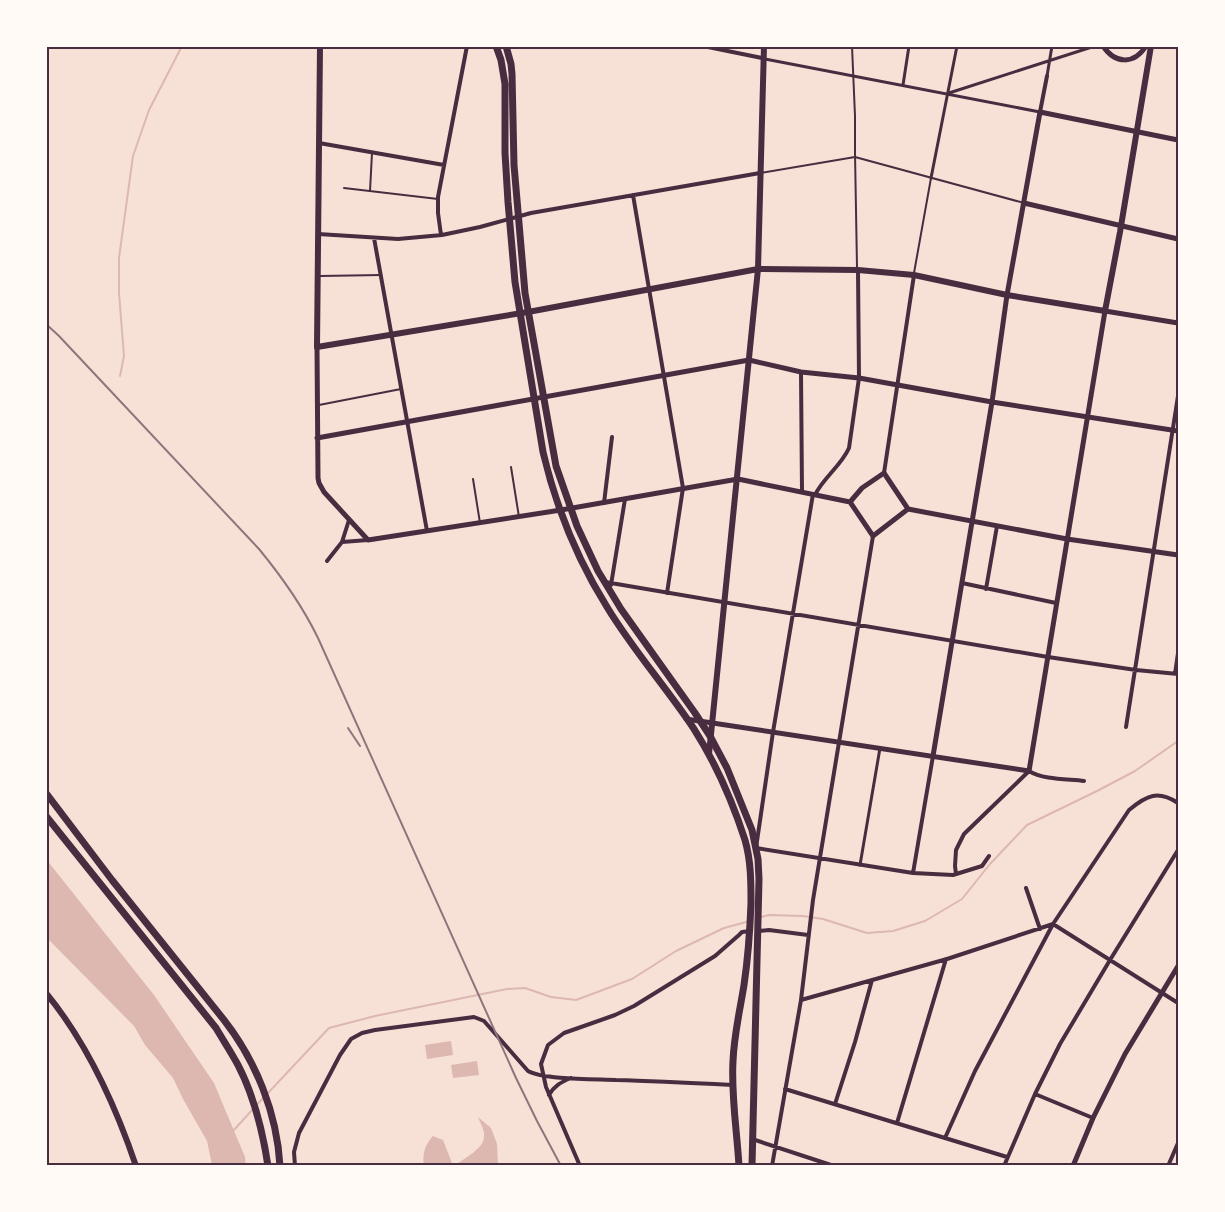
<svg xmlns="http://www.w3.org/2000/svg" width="1225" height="1212" font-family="Inter,sans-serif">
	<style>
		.water { fill: #dcb8b0 }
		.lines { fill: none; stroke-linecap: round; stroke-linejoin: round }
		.stream { stroke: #dcb8b0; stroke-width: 2 }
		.service { stroke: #4a2c40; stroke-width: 2 }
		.pedestrian { stroke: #4a2c40; stroke-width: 3 }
		.minor { stroke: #4a2c40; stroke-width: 4 }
		.tertiary { stroke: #4a2c40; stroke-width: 5 }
		.secondary { stroke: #4a2c40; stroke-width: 6 }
		.primary { stroke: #4a2c40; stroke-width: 7 }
		.trunk { stroke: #4a2c40; stroke-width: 7 }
		.rail { stroke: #8f747c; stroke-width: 2 }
		.neatline { fill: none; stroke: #4a2c40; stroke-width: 2 }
	</style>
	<rect width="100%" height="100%" fill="#f7e1d7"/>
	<path class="water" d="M46 859 154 995 214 1083 245 1157 246 1165H212L207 1141 183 1099 173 1078 145 1045 134 1026 47 938Z
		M451 1041 453 1055 427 1059 425 1045Z
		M477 1061 479 1075 453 1078 451 1065Z
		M478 1117 491 1128 497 1144 498 1165H424C422 1155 425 1144 433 1136L443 1140 452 1163 457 1164C465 1158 484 1148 484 1137 485 1130 480 1123 478 1117Z"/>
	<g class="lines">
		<path class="stream" d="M120 376 124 356 119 293V258L133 156 149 110 182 46
			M761 917 769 915 803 916 823 919 867 933 893 931 925 921 962 899 990 864 1027 825 1097 791 1135 771 1178 741
			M268 1093 329 1028 375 1016 507 989 525 988 551 997 576 1000 632 979 676 951 724 928 750 921
			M233 1131 264 1097"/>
		<path class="service" d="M852 46 855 116V153L857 267
			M761 173 855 157 1024 203
			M344 188 438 199
			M370 191 372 153
			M914 273 931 178
			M320 276 381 275
			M319 405 401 389
			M511 467 519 517
			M473 479 480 523"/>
		<path class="pedestrian" d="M765 59 1040 112
			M1047 76 1052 46
			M903 85 909 46
			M949 93 1095 46
			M931 178 957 46
			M860 865 880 748"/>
		<path class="minor" d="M703 46 762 58
			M1040 112 1047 76
			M319 143 444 165
			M633 195 683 488 667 593
			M318 234 398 239 442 235 480 227 531 213 760 173
			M441 235 438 213V197L467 46
			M374 238 427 531
			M801 372 802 492
			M884 473 914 275
			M813 494 773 732 756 848 913 873 953 875 982 866 989 856
			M815 495C823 478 841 466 849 448L859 378 858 271
			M604 503 612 437
			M342 542 368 540
			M327 561 342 542 349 520
			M605 582 1048 657 1136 670 1178 674
			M962 583 1056 603
			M611 585 625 499
			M986 589 997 526
			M1175 674 1178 653
			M1126 727 1178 396
			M913 873 933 756
			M956 874 955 866 956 850 964 834 1029 771C1043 780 1068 779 1084 781
			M1026 888 1040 929
			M758 931 769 930 808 935
			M801 1000 947 959 1053 924 1178 1003
			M785 1089 1007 1157
			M1035 1094 1093 1118
			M549 1095C554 1086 561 1082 571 1078
			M835 1104 855 1042 872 980
			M897 1123 946 959
			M945 1138 975 1071 1053 924 1129 810C1147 795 1158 790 1178 803
			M752 1139 834 1166
			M295 1166 294 1152 299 1133 340 1055 351 1039 362 1033 375 1030 474 1017 484 1021 528 1071C544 1080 596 1079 616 1080 655 1081 694 1083 733 1085
			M580 1166 546 1087 541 1064 548 1045 564 1033 615 1015 634 1006 715 956 739 935 742 932 751 931
			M772 1166 801 1000 813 900 873 536
			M1004 1166 1035 1094 1060 1044 1110 960 1178 850
			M1168 1166 1178 1143"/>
		<path class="tertiary" d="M1103 46C1115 64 1134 65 1146 46
			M1024 203 1178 239
			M317 347 318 478 319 483 324 492 368 540 561 510 738 479 850 502
			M317 438 749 360 801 372 859 378 992 402 1178 431
			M884 473 908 509 873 536 850 502 862 488Z
			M908 509 1067 539 1178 555
			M686 719 1029 771 1105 311 1178 323
			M933 756 992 402 1007 295 1040 112 1178 140
			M1073 1166 1093 1118 1125 1054 1178 966"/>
		<path class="secondary" d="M320 46 317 347 528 312 758 269 858 270 914 275 1007 295 1105 311 1120 232 1151 46
			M709 754 758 269 764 46
			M46 993C88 1044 115 1104 136 1166"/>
		<path class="primary" d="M496 46 501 60 505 84V153L508 202 515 282 543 452C556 507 577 559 607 607 633 650 666 687 694 729 715 762 733 803 745 840 751 861 751 882 751 903 750 930 748 958 744 985 740 1010 734 1035 733 1061 731 1096 737 1131 739 1166
			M506 46 511 64 512 74 514 165 525 293 556 466 577 526 598 571 621 609 695 713 710 736 727 768 752 830 758 859 759 879 752 1166"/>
		<path class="trunk" d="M46 793 112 880 224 1020C256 1061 277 1113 280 1166
			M46 816 216 1028C223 1040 231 1052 238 1065 253 1094 263 1133 268 1166"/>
		<path class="rail" d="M46 324 59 336 259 549C282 577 302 605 318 638L516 1078 537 1121 561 1166
			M348 728 360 746"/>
	</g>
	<rect width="1225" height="1212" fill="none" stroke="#fffaf5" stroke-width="96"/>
	<rect x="48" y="48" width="1129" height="1116" class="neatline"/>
</svg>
